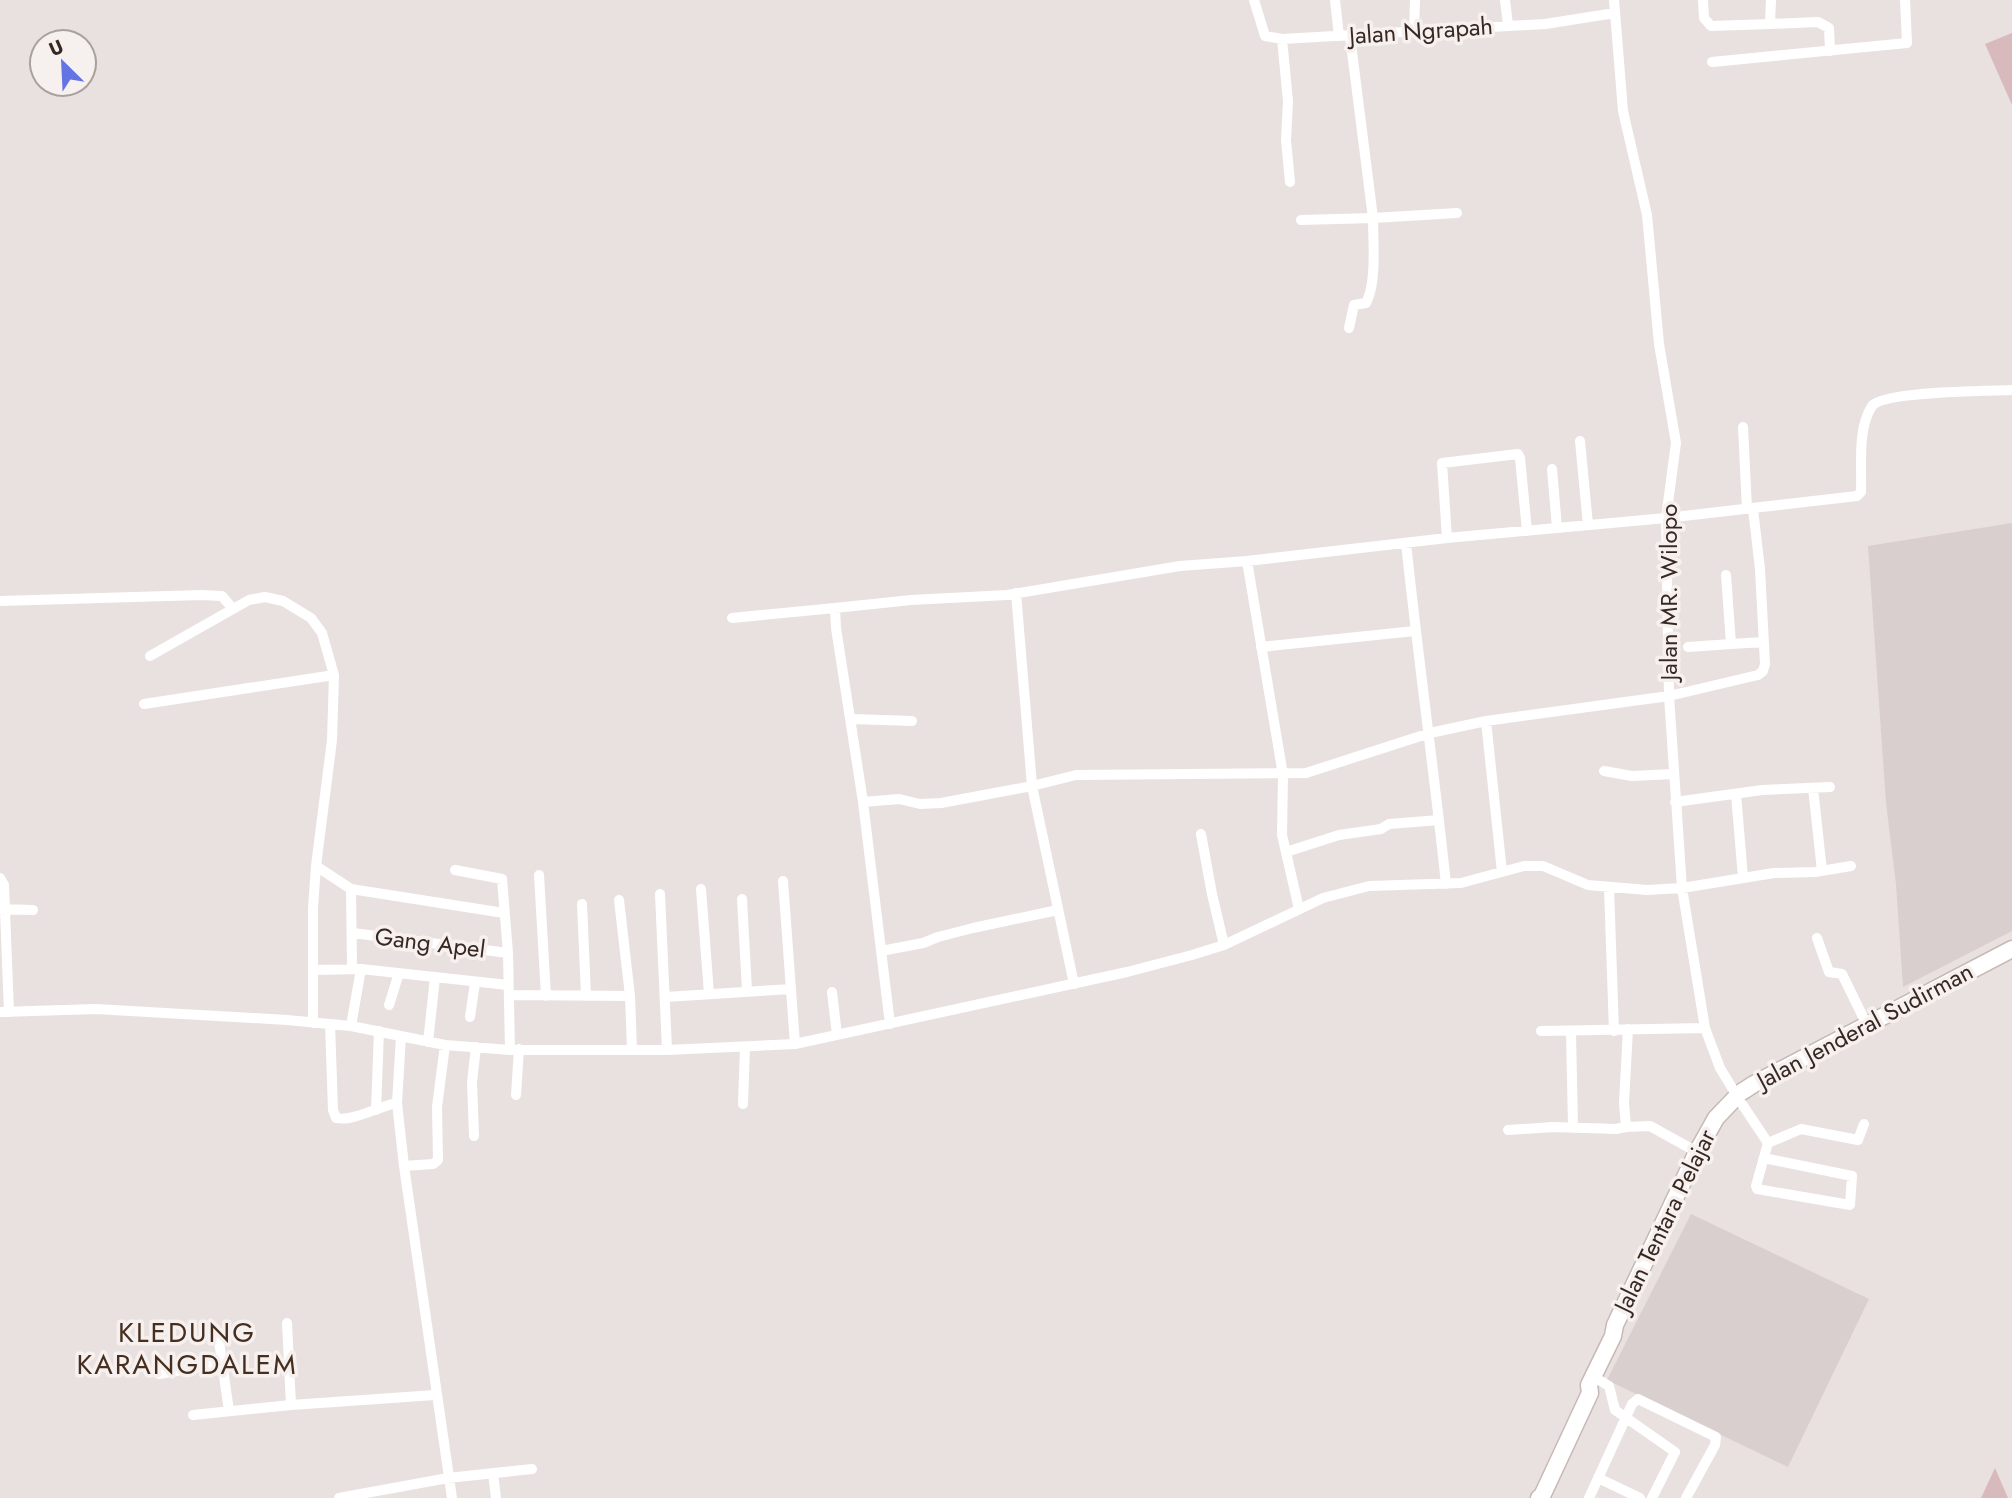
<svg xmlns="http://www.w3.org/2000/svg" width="2012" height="1498" font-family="Jost,sans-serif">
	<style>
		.built { fill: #d8cfce }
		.green { fill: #d8babd }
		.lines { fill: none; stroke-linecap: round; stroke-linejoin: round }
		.secondary-casing { stroke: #c7b9b4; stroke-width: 19 }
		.street { stroke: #fff; stroke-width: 10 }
		.secondary { stroke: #fff; stroke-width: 16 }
		.labels { text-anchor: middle; stroke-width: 7; stroke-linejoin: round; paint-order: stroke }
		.street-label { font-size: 24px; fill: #372922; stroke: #f6f0ef }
		.quarter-label { font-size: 28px; letter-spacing: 2px; fill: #462f20; stroke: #f6f0ef }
	</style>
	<rect width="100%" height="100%" fill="#e9e1df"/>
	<path class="built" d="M2012 523V931L1903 987 1896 884 1886 803 1868 546Z
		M1691 1214 1869 1299 1788 1467 1607 1380Z"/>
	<path class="green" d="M2012 33V105L1985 44Z
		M1995 1468 2008 1498H1981Z"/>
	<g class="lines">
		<defs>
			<path id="secondary" d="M1539 1498 1542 1496 1590 1393 1589 1385 1613 1336 1615 1325 1697 1152 1716 1118 1740 1093 1754 1084 2012 949"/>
		</defs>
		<use href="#secondary" class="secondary-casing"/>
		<path class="street" d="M1254 0 1265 36 1282 39 1545 24 1615 13
			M1335 0 1339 36
			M1505 0 1508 25
			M1614 0 1623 111 1647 215 1659 344 1676 443 1666 518 1669 696 1682 888 1705 1028 1720 1068 1737 1096
			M1703 0 1704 18 1711 26 1770 24
			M1771 0 1770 24 1818 22 1829 28 1830 51
			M1414 31 1415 0
			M1282 39 1288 101 1286 140 1290 182
			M1712 62 1907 43 1905 0
			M1301 220 1373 218 1350 36
			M1349 328 1354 305 1366 303C1377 283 1373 241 1373 218L1457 213
			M1743 427 1747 509
			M1580 441 1588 525
			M1552 469 1557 528
			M1447 538 1442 463 1518 454 1520 458 1527 531
			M1406 543C1418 657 1434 770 1446 884
			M1247 561 1283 775 1282 835 1299 909
			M1016 593 1032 786 1074 984
			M0 601 201 595 222 596 233 609
			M732 618 835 608
			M1731 644 1764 642
			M1261 647 1415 631
			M1688 647 1731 644 1726 575
			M150 656 233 609 249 600 265 597 283 601 311 618 322 633 334 675
			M144 704 334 675 332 740 316 866 313 908V1023
			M850 719 912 721
			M1486 721 1502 872
			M1604 771 1632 776 1674 774
			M1813 788 1822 871
			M1736 794 1743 878
			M863 802 899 799 920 804 941 803 1032 786 1076 775 1306 773 1430 733 1486 721 1669 696 1758 675 1763 671 1765 664 1760 569 1753 509
			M1675 802 1762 790 1830 787
			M1201 834 1212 894 1224 945
			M1286 852 1339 835 1381 829 1389 824 1439 820
			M316 866 351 889 504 913
			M455 870 502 879 508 953 510 1050
			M539 875 546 996
			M0 878 4 885 9 1012
			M783 881 795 1044
			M1609 888 1614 1031
			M351 889 352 968
			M701 889 709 994
			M660 894 667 1050
			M742 899 747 991
			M619 900 630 996 632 1050
			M582 904 586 996
			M0 909 33 910
			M353 933 508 953
			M1817 938 1829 972 1842 974 1867 1025
			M881 951 923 943 938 937 973 928 1058 910
			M314 970 361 969 508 985
			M832 992 837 1035
			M509 995 630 996
			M666 997 791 989
			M389 1005 399 973
			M0 1012 96 1009 287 1020 351 1026 445 1045 510 1050H667L795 1044 1127 972 1192 955 1224 945 1323 898 1369 886 1461 883 1524 866H1543L1588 885 1647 890 1682 888 1774 873 1815 872 1851 866
			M470 1017 475 983
			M330 1024 333 1110 336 1118C353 1122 379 1106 397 1103
			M890 1024 863 802 836 628 835 608 911 600 1007 595 1180 566 1247 561 1447 538 1666 518 1857 496 1861 492C1862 466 1857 429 1872 406 1883 391 1989 391 2012 390
			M351 1026 361 969
			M1541 1031 1705 1028
			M1571 1032 1573 1127
			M401 1036 397 1103 404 1166 452 1498
			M428 1042 435 978
			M516 1095 519 1049
			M743 1104 745 1047
			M1742 1104 1768 1143 1756 1186 1757 1189 1850 1205 1852 1176 1764 1158
			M376 1110 379 1031
			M1626 1127 1624 1103 1628 1029
			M1508 1130 1553 1127 1616 1129 1626 1127 1650 1126 1697 1152
			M474 1136 472 1082 476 1047
			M1768 1143 1801 1129 1858 1140 1864 1124
			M404 1166 433 1164 438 1160 437 1107 445 1045
			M287 1323 291 1405
			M218 1334 229 1411
			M159 1374 222 1363
			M1594 1377 1609 1386 1615 1410 1675 1452 1652 1498
			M193 1415 291 1405 435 1395
			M493 1473 496 1498
			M1598 1478 1640 1498
			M339 1498 448 1478 532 1469
			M1589 1498 1632 1404 1638 1399 1716 1437 1715 1445 1686 1498"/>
		<use href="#secondary" class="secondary"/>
	</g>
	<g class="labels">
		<g class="street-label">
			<text transform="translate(1421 31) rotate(-4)" y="8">Jalan Ngrapah</text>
			<text transform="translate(1669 592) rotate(-90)" y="8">Jalan MR. Wilopo</text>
			<text transform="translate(430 943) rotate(7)" y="8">Gang Apel</text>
			<text transform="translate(1865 1026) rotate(-28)" y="8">Jalan Jenderal Sudirman</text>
			<text transform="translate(1665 1221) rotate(-64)" y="8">Jalan Tentara Pelajar</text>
		</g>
		<g class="quarter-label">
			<text x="187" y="1342">KLEDUNG<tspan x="187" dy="32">KARANGDALEM</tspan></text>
		</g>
	</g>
	<g transform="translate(63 63) rotate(336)"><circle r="33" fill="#f6f0ef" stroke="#aaa09d" stroke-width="2"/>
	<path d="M0-5L12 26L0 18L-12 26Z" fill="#6374e3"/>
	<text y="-10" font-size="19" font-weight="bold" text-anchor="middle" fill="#372922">U</text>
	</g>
</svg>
